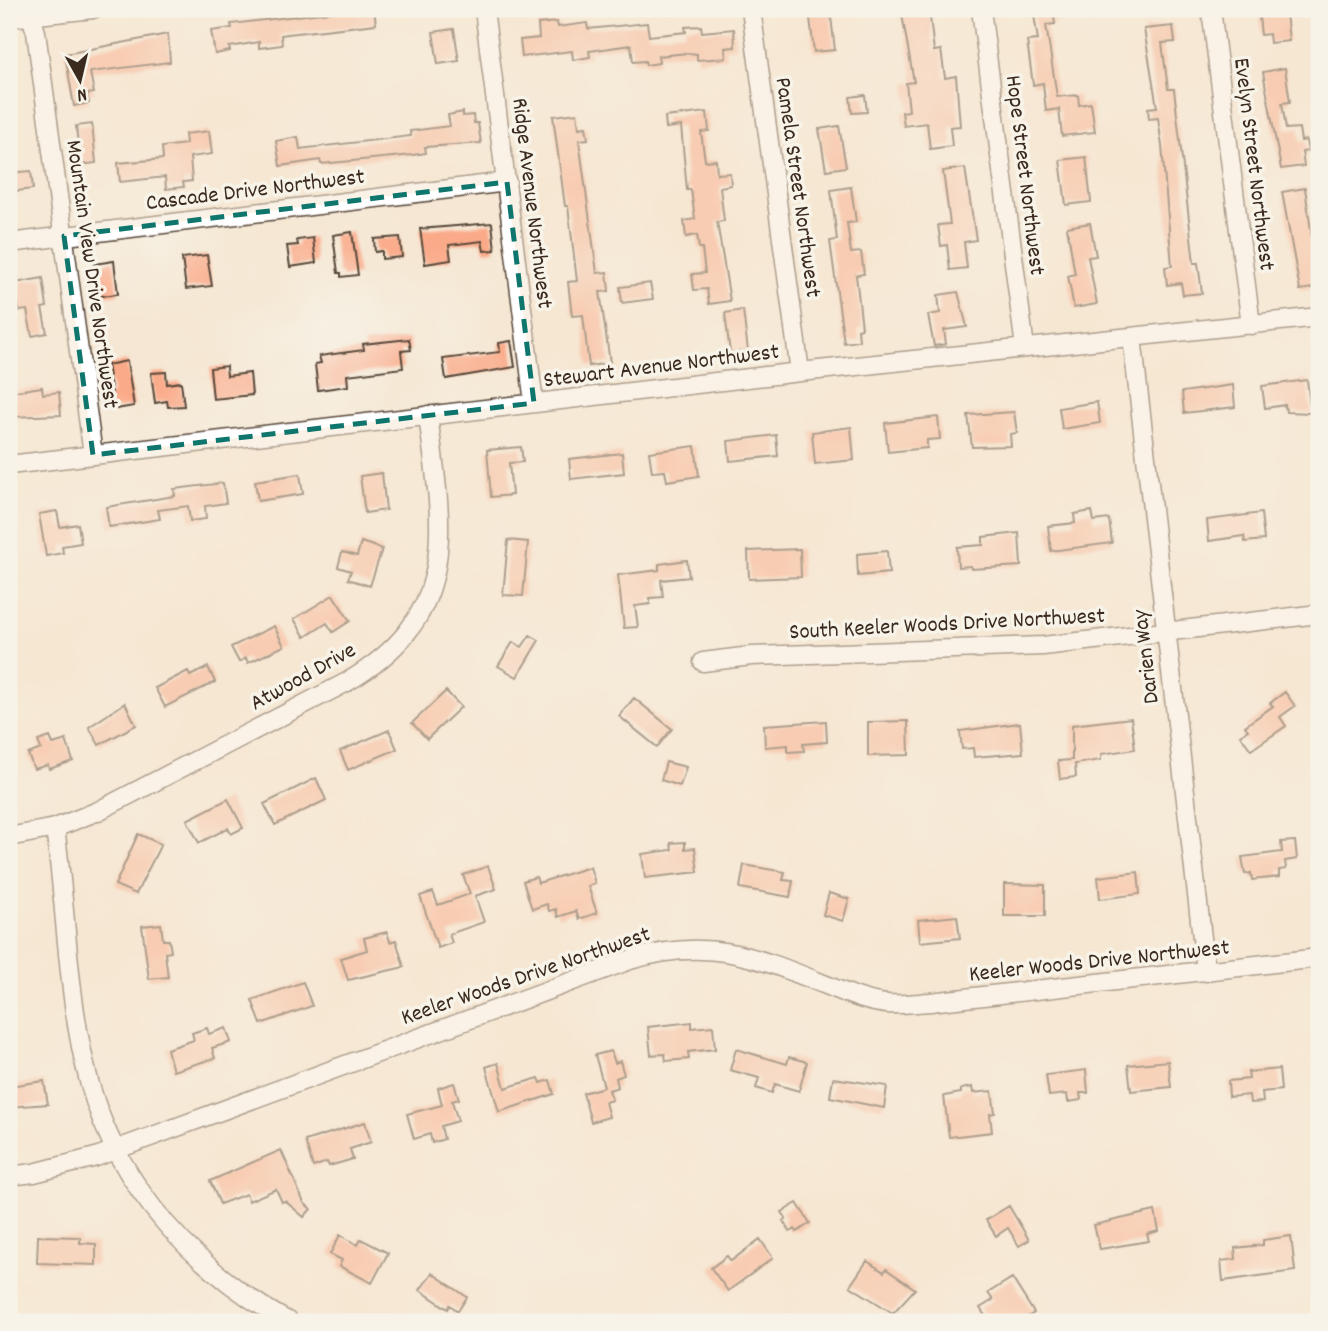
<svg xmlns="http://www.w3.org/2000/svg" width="1328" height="1331" font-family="Dekko,sans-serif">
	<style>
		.building { fill: #faaa89 }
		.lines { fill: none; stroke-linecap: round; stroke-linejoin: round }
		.minor-casing { stroke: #574639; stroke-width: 21 }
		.minor { stroke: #fff; stroke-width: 18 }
		.marked { fill: none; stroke: #0f766e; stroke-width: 5; stroke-dasharray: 14 9; stroke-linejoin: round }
		.labels { text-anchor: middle; stroke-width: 7; stroke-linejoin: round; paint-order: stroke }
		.street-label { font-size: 23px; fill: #3b2a1e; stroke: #f7f3e8 }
	</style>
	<rect width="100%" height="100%" fill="#f7f3e8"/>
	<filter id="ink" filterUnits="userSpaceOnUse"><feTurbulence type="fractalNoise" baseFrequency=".0143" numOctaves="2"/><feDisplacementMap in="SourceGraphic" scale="14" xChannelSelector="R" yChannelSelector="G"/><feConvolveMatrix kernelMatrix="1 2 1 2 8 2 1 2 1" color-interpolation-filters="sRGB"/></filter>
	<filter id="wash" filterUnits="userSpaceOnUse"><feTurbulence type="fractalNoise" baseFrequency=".00686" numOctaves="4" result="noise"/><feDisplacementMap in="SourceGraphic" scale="28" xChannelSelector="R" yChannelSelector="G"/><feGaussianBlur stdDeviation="1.57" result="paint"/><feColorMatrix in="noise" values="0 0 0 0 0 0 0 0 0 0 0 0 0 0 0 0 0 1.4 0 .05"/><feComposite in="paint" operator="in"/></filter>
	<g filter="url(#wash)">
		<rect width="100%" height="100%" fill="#f5e7d3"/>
		<g id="blocks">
			<path class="building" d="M354 9H374L376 24 288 34 281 35 282 45 259 48V42L229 47 230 51 215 54 211 31 232 28 231 24Z
				M809 9H830L835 50 814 52Z
				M901 9H929L934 51 941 50 945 78 956 76 960 126 950 127 952 146 930 149 927 123 904 126 902 112 909 111 906 83 914 82Z
				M1033 9H1053L1055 24 1046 25 1057 97 1078 95 1079 105 1091 103 1095 132 1062 136 1059 109 1046 111 1043 83 1033 85 1027 41 1038 40Z
				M1286 13 1289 41 1270 43 1269 34 1261 35 1259 16Z
				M557 22 558 27 587 23 588 29 647 23 649 36 686 32 685 27 701 26 702 32 734 29 735 47 725 48 726 58 697 60V54L688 53 658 56 659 63 646 65 645 61 633 62 631 45 589 51 590 57 573 60 572 51 522 57 520 40 539 38 538 24Z
				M1173 26 1175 42 1162 43 1168 89H1174L1194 263H1198L1202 293 1183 295 1181 283 1167 285 1165 267 1172 266 1162 146 1158 118 1149 119 1148 108 1157 107 1144 29Z
				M454 29 459 61 438 64 433 32Z
				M168 34 170 62 90 72 94 93 87 94 89 103 74 106 65 54Z
				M1285 68 1290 102 1282 103 1286 129 1299 128 1301 141 1306 140 1308 151 1302 152 1304 166 1281 169 1263 72Z
				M865 95 867 112 852 113 850 97Z
				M463 112V116L473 115 474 123H478L481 143 425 147 426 153 413 155 321 164 320 160 280 166 276 141 298 137 300 149 411 136 410 131 450 126 448 115Z
				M707 112 709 131 701 132 705 161 716 160 717 174 730 173 731 185 720 187 724 221 717 222 730 301 709 304 707 289 694 290 692 274 705 273 702 248H699L697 235 686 237 684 221 695 219 691 190H687L681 126 666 128 665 117Z
				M577 113 579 128 586 127 588 139 579 140 597 273 607 272 609 291 600 292 610 363 589 366 583 315 572 316 568 282 577 281 568 206H565L553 116Z
				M92 124 96 163 80 165 76 126Z
				M839 126 846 167 826 170 819 129Z
				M209 131 212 154 190 157 192 181 183 182 184 187 166 189 165 177 120 182 118 163 163 159 162 147 186 144 185 134Z
				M1086 157 1091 202 1066 205 1060 160Z
				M965 168 976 240 964 242 967 268 950 270 947 245 941 246 938 225 950 224 943 171Z
				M31 171 33 189 9 192V173Z
				M851 187 856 222 847 223 851 253 861 252 864 274 856 275 862 328 858 329 859 341 844 343 830 241 837 240 831 190Z
				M1305 188 1319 287 1300 290 1282 192Z
				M492 223 495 250 484 251 482 241 449 245 451 260 425 264 420 229Z
				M1090 223 1096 256 1088 257 1097 304 1074 308 1068 276 1075 274 1067 227Z
				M352 232 358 275 341 277V273H338L333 235Z
				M400 237 402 257 382 259V251L375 252 374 239Z
				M313 238 316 263 290 267 287 246 298 245 297 240Z
				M207 255 212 286 186 289 182 258Z
				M114 261 118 294 94 297V264Z
				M43 278 47 307 42 308 47 333 32 336 27 310 19 311 15 283Z
				M650 283 653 299 622 303 620 287Z
				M958 292 967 327 944 330 946 344 934 346 928 315 940 313 938 295Z
				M743 310 748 351 730 353 725 313Z
				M409 339 411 350 401 351 403 368 347 375 348 386 318 390 315 364 321 363 319 356 364 350 363 344Z
				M511 341 515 367 446 379 443 359 500 352 499 343Z
				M127 361 134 406 110 410 107 395 112 394 107 365Z
				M226 366 227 376 250 373 252 395 213 399 210 368Z
				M166 372 167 384 181 382 184 406 168 407 167 401 155 403 151 373Z
				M1307 380 1311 413 1286 412 1285 405 1265 408 1262 386Z
				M1233 385 1235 407 1184 413 1182 392Z
				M42 387 43 394 59 392 61 415 9 417V392Z
				M1097 402 1100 423 1062 429 1059 408Z
				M1014 412 1017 433 1010 434 1011 446 972 447 968 415Z
				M938 417 940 439 927 440V448L888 452 885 423Z
				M851 427 854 460 815 464 812 432Z
				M776 435 778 456 730 461 728 441Z
				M695 446 699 476 667 481 665 471 652 472 649 452Z
				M521 447 523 462 509 463 512 495 491 497 487 450Z
				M622 453 624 473 571 479 569 459Z
				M382 473 386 510 365 513 360 476Z
				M300 474 303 494 258 501 255 481Z
				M223 483 226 503 205 506 206 519 190 521 188 506 158 510 160 519 109 527 106 507 175 496 174 489Z
				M57 511 60 527 78 524 81 543 62 546 63 553 46 556 39 514Z
				M1092 511 1094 521 1109 519 1112 543 1051 551 1048 526 1075 523 1074 514Z
				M1261 513 1264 540 1245 542 1244 536 1209 541 1207 520Z
				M1019 533 1021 566 971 569V566L958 567 957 547 983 545V537Z
				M508 540 528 542 523 596 503 595Z
				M361 542 382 549 370 586 348 579 351 571 338 567 342 552 357 556Z
				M800 549 801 577 749 579 748 551Z
				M887 551 889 573 858 576 857 554Z
				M687 560 689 577 661 580 663 597 650 598V604L635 606 638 627 624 628 618 575 659 570V564Z
				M333 595 350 621 333 632 327 623 305 637 294 619Z
				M274 626 284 646 248 663 246 658 239 662 231 647Z
				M530 635 539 640 517 677 498 666 513 642 522 647Z
				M208 667 215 682 165 707 155 688 188 671 190 676Z
				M446 691 461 707 427 739 412 723Z
				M1285 692 1295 706 1280 717 1286 726 1251 750 1240 735 1248 730 1245 726 1273 706 1270 703Z
				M634 698 672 729 657 747 619 716Z
				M125 703 136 725 99 745 89 727Z
				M1131 718 1135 749 1101 754V760L1075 764 1076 777 1060 779 1058 761 1072 760V725Z
				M826 721 827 742 803 744 804 751 788 752V745L765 747 764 725Z
				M908 721 909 755 868 756V722Z
				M1020 723 1023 753 974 757 973 748 962 749 960 731Z
				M389 730 397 749 348 770 340 751Z
				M50 737 53 744 66 740 73 761 49 769 48 765 34 769 28 754 41 749 38 741Z
				M666 762 686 767 680 786 661 780Z
				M316 778 326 800 275 825 264 804Z
				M228 799 243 828 231 834 228 828 199 843 187 820Z
				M138 834 161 844 136 894 115 885Z
				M1295 841 1297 859 1285 861 1286 869 1279 870V877L1252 880 1251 873 1245 874 1242 857 1282 852 1281 842Z
				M685 842V849L695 848 698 872 645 878 642 854 672 850 671 843Z
				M744 865 785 872 783 880 793 881 790 897 740 888Z
				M488 866 496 889 475 896 484 922 449 934 452 943 438 948 420 896 433 892 438 905 470 894 463 875Z
				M590 867 595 883 588 886 597 913 579 919 576 911 558 917 556 909 549 911 547 904 532 909 523 881 536 877 538 883Z
				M1138 872 1140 894 1100 899 1098 877Z
				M1004 884 1045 885V916H1004Z
				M829 893 849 899 843 921 823 915Z
				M957 916 960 938 920 942 918 920Z
				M161 924 163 940H169L171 952 165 953 168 977 149 979 142 926Z
				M387 932 390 942 396 940 404 967 348 980 341 958 367 950 364 938Z
				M303 982 312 1006 261 1024 252 1000Z
				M692 1022V1028L713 1026 715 1049 688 1052 689 1059 666 1061 665 1054 651 1055 648 1027Z
				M207 1028 209 1034 226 1028 231 1042 212 1048 215 1058 173 1071 167 1049 194 1040 192 1033Z
				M736 1049 787 1064 789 1057 807 1062 799 1091 775 1084 772 1093 756 1088 759 1078 730 1070Z
				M611 1051 615 1063 620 1061 624 1075 616 1078 618 1087 609 1090 612 1100 605 1102 609 1117 591 1122 583 1093 604 1087 595 1055Z
				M1168 1061 1171 1087 1131 1091 1128 1065Z
				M498 1063 505 1088 539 1078 541 1083 550 1080 554 1094 499 1112 486 1067Z
				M1279 1069 1281 1090 1262 1092 1263 1102 1250 1103 1249 1095 1229 1097 1228 1081 1249 1079 1248 1072Z
				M1086 1070 1088 1093H1080L1081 1100 1068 1102 1067 1094 1049 1096 1046 1075Z
				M833 1078 887 1086 884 1108 830 1097Z
				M44 1081 48 1104 9 1107V1086Z
				M454 1083 459 1099 452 1101 458 1121 441 1126 444 1139 432 1143 430 1134 414 1139 407 1114 442 1105 438 1088Z
				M972 1087 973 1093 992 1091 995 1113 990 1114 992 1132 949 1137 944 1096 961 1093V1089Z
				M365 1122 371 1142 350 1149 353 1159 329 1166 327 1162 313 1167 305 1141Z
				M281 1150 304 1203 311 1209 304 1217 285 1201 282 1202 276 1189 249 1201 246 1194 220 1204 210 1181Z
				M797 1203 810 1223 797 1232 795 1229 790 1232 783 1221 786 1218 782 1212Z
				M1009 1206 1029 1240 1019 1246 1008 1228 996 1236 986 1220Z
				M1155 1211 1159 1231 1147 1234 1149 1241 1100 1249 1094 1225Z
				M340 1235 358 1245 361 1239 388 1253 372 1283 339 1266 342 1260 330 1254Z
				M38 1236 80 1237V1243L96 1244V1265L37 1263Z
				M1291 1236 1295 1271 1223 1281 1221 1261 1236 1259 1235 1248 1263 1245V1240Z
				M760 1239 773 1258 728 1291 711 1268 727 1256 731 1261Z
				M867 1261 884 1272 886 1269 915 1289 893 1313 850 1286Z
				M432 1273 467 1297 458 1311 450 1305 448 1309 420 1290Z
				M1012 1278 1034 1313 1020 1322H989L980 1308 993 1300 988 1293Z"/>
		</g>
	</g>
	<g filter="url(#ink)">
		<use href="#blocks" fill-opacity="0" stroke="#574639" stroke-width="2"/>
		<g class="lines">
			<defs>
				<path id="minor" d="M484 9 534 403
					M751 9 800 372
					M981 9 1025 348
					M1211 9 1251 325
					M31 17 36 32 93 455
					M9 18 93 9
					M9 243 507 182
					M1132 337 1206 972
					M9 465 800 372 1319 317
					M703 662 751 656 1043 646 1319 614
					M55 828C67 913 67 1002 90 1085 120 1190 196 1271 289 1322
					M9 837 55 828 98 811 347 682C463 614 442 528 428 415
					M9 1176 34 1173 96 1157 630 960C705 937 752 955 821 983 842 991 864 1002 887 1004 902 1005 916 1003 930 1002L1319 958"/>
			</defs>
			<use href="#minor" class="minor-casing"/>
			<use href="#minor" class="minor"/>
		</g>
	</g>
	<path d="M0 0H1328V1331H0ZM507 182 534 403 93 455 64 236Z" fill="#f5e7d3" fill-opacity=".55" fill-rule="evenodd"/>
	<path class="marked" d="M507 182 534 403 93 455 64 236Z"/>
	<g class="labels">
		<g class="street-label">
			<text transform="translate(1256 164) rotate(83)" y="8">Evelyn Street Northwest</text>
			<text transform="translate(1027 175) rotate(83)" y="8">Hope Street Northwest</text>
			<text transform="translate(800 187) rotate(82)" y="8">Pamela Street Northwest</text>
			<text transform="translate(255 188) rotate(-7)" y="8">Cascade Drive Northwest</text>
			<text transform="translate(534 203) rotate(83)" y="8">Ridge Avenue Northwest</text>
			<text transform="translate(94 274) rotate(82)" y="8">Mountain View Drive Northwest</text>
			<text transform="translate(661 364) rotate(-7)" y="8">Stewart Avenue Northwest</text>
			<text transform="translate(947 622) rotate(-3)" y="8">South Keeler Woods Drive Northwest</text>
			<text transform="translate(1144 657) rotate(-97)" y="8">Darien Way</text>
			<text transform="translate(302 675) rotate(-29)" y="8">Atwood Drive</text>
			<text transform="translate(1099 959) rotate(-6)" y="8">Keeler Woods Drive Northwest</text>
			<text transform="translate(525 974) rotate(-19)" y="8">Keeler Woods Drive Northwest</text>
		</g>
	</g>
	<rect width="1328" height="1331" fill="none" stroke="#f7f3e8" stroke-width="35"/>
	<g transform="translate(80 80) rotate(172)" stroke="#f7f3e8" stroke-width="5" paint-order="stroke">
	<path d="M0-5L12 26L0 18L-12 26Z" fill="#3b2a1e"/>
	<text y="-10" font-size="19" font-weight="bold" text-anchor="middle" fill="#3b2a1e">N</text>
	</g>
</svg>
